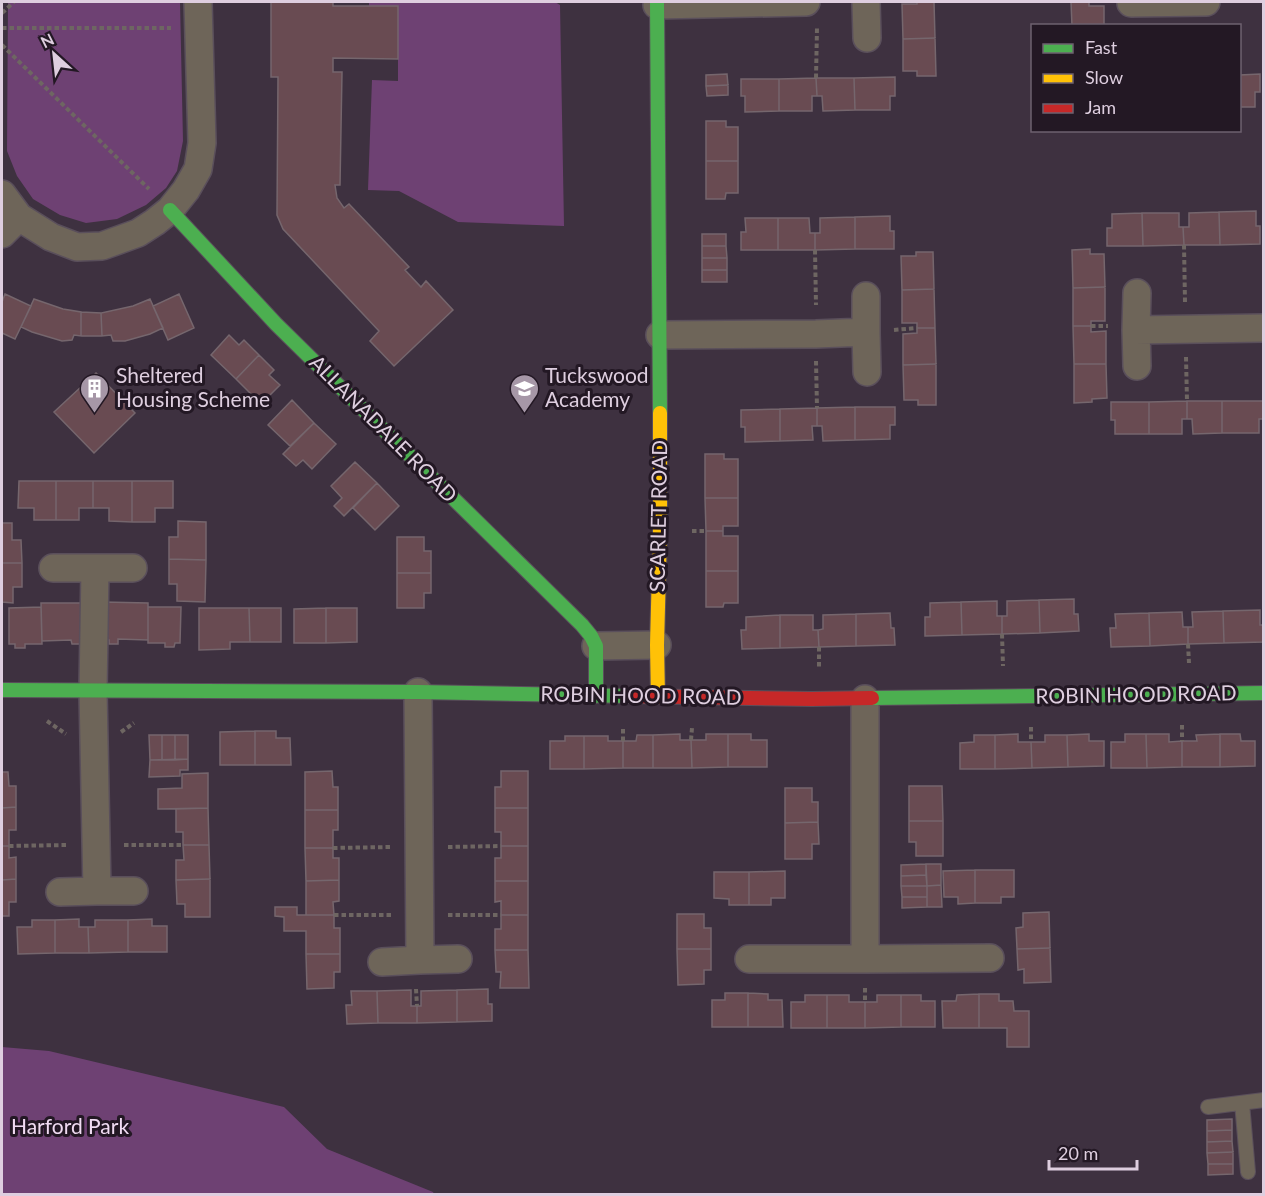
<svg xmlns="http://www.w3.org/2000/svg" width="1265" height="1196" font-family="Lato,sans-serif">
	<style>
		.green { fill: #6e4173 }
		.building { fill: #694b52; stroke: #75666d; stroke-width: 1.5 }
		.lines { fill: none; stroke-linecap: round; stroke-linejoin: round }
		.lane-casing { stroke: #5a4f5b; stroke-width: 16 }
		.street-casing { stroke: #5a4f5b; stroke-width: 30 }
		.fast-casing { stroke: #5a4f5b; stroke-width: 16 }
		.slow-casing { stroke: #5a4f5b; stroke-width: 16 }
		.jam-casing { stroke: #5a4f5b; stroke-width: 16 }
		.path { stroke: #6e6662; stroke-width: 4; stroke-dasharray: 4.5 3; stroke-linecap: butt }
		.lane { stroke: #6e6559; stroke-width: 14 }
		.street { stroke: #6e6559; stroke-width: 27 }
		.fast { stroke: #4caf50; stroke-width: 14 }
		.slow { stroke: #ffc107; stroke-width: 14 }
		.jam { stroke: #c62828; stroke-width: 14 }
		.labels { text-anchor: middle; stroke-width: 6; stroke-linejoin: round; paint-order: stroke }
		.poi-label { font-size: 21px; fill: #decedf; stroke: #231824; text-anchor: start }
		.street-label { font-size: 21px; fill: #decedf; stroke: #231824 }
		.park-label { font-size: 21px; fill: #f0dbf2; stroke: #231824 }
	</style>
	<rect width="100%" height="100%" fill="#3e3140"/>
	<path class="green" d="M8 2H180L183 141 177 171 166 188 146 205 117 219 86 223 60 215 33 199 17 176 7 151Z
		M369 2H555L560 5 564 226 458 222 399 191 368 190 372 80 398 81V59L369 6Z
		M2 1047 49 1051 284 1107 327 1149 433 1192 434 1194H2Z"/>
	<path class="building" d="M271 2H333V6H398V59L333 58V72H342L340 185H335L337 198 344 208 349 204 409 267 405 270 421 287 426 281 453 310 394 366 370 341 379 331 283 229 277 215 278 77H271Z
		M917 2H934L935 38 903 39 902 4H917Z
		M1071 2H1089V6H1104V26H1072Z
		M935 38 936 76H917V71H903V39Z
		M727 74 728 85 706 86V75Z
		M1260 74V92H1255V107H1240V75Z
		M895 77V96H890V110H855L854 78Z
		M816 78 817 96H812V111H779V79Z
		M816 78H854L855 110 823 111 822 96H817Z
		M741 79H779V111L745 112V96H741Z
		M728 85V95L707 96 706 86Z
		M706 121H726V127H738V161H706Z
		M706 161H738V193H726L725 199H706Z
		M1256 211V226H1260V244L1220 245 1219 212Z
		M1219 212 1220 245H1184L1183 227H1189V213Z
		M1142 213H1179V227H1183L1184 245 1143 246Z
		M1142 213 1143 246H1107V228H1112V214Z
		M890 216V231H894V249H855V217Z
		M855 217V249L815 250V233H820V218Z
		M745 218H778V250H741V232H746Z
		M778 218H809L810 233H815V250H778Z
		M702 234H726V246H702Z
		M702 246H726L727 258H702Z
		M1090 249V254H1104L1105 287 1073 288 1072 250Z
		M916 252H933L934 289 902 290 901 256H916Z
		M702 258H727V270H702Z
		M702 270H727V282H702Z
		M1105 287V321H1091V326H1073V288Z
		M934 289 935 328H917V323H902V290Z
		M5 294 31 306 15 339 2 333V302Z
		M179 294 194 328 168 340 153 306Z
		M34 299 63 309 81 312V336L74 335 72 340 62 341 32 332 21 327Z
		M150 299 163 328 150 334 125 341H113L111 335 102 336 101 313 133 306Z
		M81 312 101 313 102 336H81Z
		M1073 326H1091V332L1106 331V364H1074Z
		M917 328H935L936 364 903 365V334L917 333Z
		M229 335 239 345 244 340 259 355 236 379 211 355Z
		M259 355 274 370 269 375 280 385 261 404 236 379Z
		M936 364V405H918V400H904L903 365Z
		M1074 364H1106L1107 398 1092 399V402L1074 403Z
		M96 373 135 413 94 453 54 412Z
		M292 400 314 423 290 446 268 425Z
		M1187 401V419H1182V434H1149V402Z
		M1187 401H1222V433L1193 434 1192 419H1187Z
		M1222 401H1264V419H1259V433H1222Z
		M1111 402H1149V434H1115V420H1111Z
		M855 407V440L823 441 822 426H817V408Z
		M855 407H895V425H890V439L855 440Z
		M817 408V426H812L813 440 780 441V409Z
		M780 409V441L745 442V427H741V410Z
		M314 423 336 444 312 469 303 460 296 466 283 454Z
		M705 454H724V459H738V498H705Z
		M355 462 377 483 344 516 334 506 342 498 331 486Z
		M19 481H56V520H34V508H18Z
		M56 481H93V508H79V520H56Z
		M93 481H132V522L109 521V508H93Z
		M132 481H173V508H155V522H132Z
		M377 483 399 506 375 530 353 508Z
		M705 498H738V526H723V531H706Z
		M178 521 206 522V560L169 559V537H178Z
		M2 523H12V540H21L22 563H2Z
		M706 531H723V536H738V571H706Z
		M397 537H424V551H431V573H397Z
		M169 559 206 560 205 602 177 601V584H169Z
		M2 563H22V587H13V603L2 602Z
		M706 571H738V603H724L723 607H706Z
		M397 573H431V593H424V608H397Z
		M1074 599V614H1078L1079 631 1040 633 1039 600Z
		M1039 600 1040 633 1002 634V616H1007V601Z
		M997 601V616H1002V634L962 635 961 602Z
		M103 602 148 603V640L118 639V644H109V640H103Z
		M961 602 962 635 925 636V617H930V603Z
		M41 603H87L81 644H72L71 640 42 641Z
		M41 607 42 644H25V648H15V644H9V608Z
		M148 607H181L180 643H175L174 647H165V643H148Z
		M199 608H249L250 642H230V649L199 650Z
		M249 608H281V642H250Z
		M326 608V643H294V609Z
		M326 608H357V642L326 643Z
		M1260 610V625H1264V642L1224 643 1223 611Z
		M1223 611 1224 643 1188 644V627H1193L1192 612Z
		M1182 612 1183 627H1188V644L1150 646 1149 613Z
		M890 613 891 628H894L895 645 856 646V614Z
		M1149 613 1150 646 1111 647 1110 628H1116L1115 614Z
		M856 614V646L819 647 818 630 823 629V615Z
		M780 615V648L742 649 741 630H746V617Z
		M780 615H813V630H818L819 647 780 648Z
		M255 731H276V738H290L291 765H255Z
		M255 731V765H220V732Z
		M680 734V740H691L692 768H653V735Z
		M706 734H728V767L692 768 691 740H706Z
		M728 734H751V740H767V767H728Z
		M1018 734V742H1031L1032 768 995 769V735Z
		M1089 734V741H1104V766L1068 767 1067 735Z
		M1125 734H1146L1147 768H1111V742H1125Z
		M1146 734H1169V742L1182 741V767L1147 768Z
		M1220 734H1240L1241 741H1255V766L1220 767Z
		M1220 734V767H1182V741H1197L1196 735Z
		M149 735H162V760H150Z
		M162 735H175V760H162Z
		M175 735H188V759L175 760Z
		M637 735H653V768H623V741H636Z
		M974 735H995V769H960V743L974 742Z
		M1045 735H1067L1068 767 1032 768 1031 742H1045Z
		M565 736H584V769H550V741H565Z
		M584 736H608V741H623V768L584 769Z
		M188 759V770H180V776L149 777 150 760Z
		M332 771 333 787H338V810H305V772Z
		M501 771H528V808H495V787H501Z
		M2 772H8L9 786H16V807L2 808Z
		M208 773V808L158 809V789L182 788V774Z
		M909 786H942L943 821H909Z
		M785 788H812V802H818V822L785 823Z
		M16 807V830H9V846H2V808Z
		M208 808 209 845H183V832H176V809Z
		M495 808H528V846H501V832H495Z
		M305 810H338V830H333V848H305Z
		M909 821H943V856H916V842H909Z
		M818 822 819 844H812V859H785V823Z
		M183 845H209L210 879 176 880V860H184Z
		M2 846H9V858L16 857V879L2 880Z
		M501 846H528V881H495V858H501Z
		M305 848H333V858H339V880L306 881Z
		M926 864H941V885L927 886Z
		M926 864V875L901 876V865Z
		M975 870V903L958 904V897H944L943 871Z
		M975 870H1014V897H1001V903H975Z
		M785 871V898H771V905H749V872Z
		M714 872H749V905H729V899L714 898Z
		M926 875 927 886H901V876Z
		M16 879V902H9V916H2V880Z
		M210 879V917H185V904H177L176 880Z
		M339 880V901L333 902 334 915H306V881Z
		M495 881H528V915H501V901L495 902Z
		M941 885 942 907H927V886Z
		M901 886H927V897H902Z
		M902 897H927V907L902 908Z
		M275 907H297V915H334V928H340V954H306V931H284V917L275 916Z
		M1049 912 1050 948 1017 949 1016 928 1023 927V913Z
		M677 914H704V928H711V949H677Z
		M501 915H528V950H495V929H501Z
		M79 919V927H88L89 953H55V920Z
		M152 919V926H167V952H128V920Z
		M32 920H55V953L18 954 17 927H32Z
		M95 920H128V952L89 953 88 927H95Z
		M1050 948 1051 982 1024 983V969L1018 970 1017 949Z
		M677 949H711V970H704V984L678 985Z
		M495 950H528L529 988H500L501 972H496Z
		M306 954H340V972H334V988L307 989Z
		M488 989V1004H492V1021L457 1022V990Z
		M411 990V1006H417V1023H378L377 991Z
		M457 990V1022L417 1023V1006H421V991Z
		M351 991H377L378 1023 347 1024 346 1005H352Z
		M725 993H748V1027H712V1000H725Z
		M748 993 768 994V1000H782L783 1027H748Z
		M979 994H999V1001H1013L1014 1011H1029V1047H1007V1028H979Z
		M979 994V1028H943L942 1001H956L957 995Z
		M805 995H827V1028H791V1002H805Z
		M827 995H849V1002H865V1028H827Z
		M877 995H901V1027L865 1028V1002H877Z
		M901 995H921V1001H935V1027H901Z
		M1232 1119V1130L1207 1131V1120Z
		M1232 1130V1141L1207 1142V1131Z
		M1232 1141 1233 1152 1207 1153V1142Z
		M1233 1152V1164H1208L1207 1153Z
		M1208 1164H1233V1174L1208 1175Z"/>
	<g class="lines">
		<defs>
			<path id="lane" d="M1242 1103 1248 1172
				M1208 1107 1264 1100"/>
			<path id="street" d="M866 2 867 38
				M1131 2V3L1206 2
				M657 5 806 2
				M2 194 19 217 51 237 77 247 102 246 138 233 155 222 170 210 186 190 198 169 202 143 198 2
				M2 234 19 217
				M1137 293 1136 330 1264 328
				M1136 330 1137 366
				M866 332 867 372
				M660 335 816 334 866 332V296
				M53 568H95L93 691 97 891H134
				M95 568H133
				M596 646 657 645
				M865 699V959L990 958
				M60 892 97 891
				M749 959H865
				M420 960 458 959
				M382 962 420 960 418 692"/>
			<path id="fast" d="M657 2 660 413
				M170 210 276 324 582 625 591 636 596 646V696
				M2 690 418 692 630 696
				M872 698 1264 693"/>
			<path id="slow" d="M658 697 657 645 660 531V413"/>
			<path id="jam" d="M630 696 812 699 872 698"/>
		</defs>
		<use href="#lane" class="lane-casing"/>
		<use href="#street" class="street-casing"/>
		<use href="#fast" class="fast-casing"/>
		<use href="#slow" class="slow-casing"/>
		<use href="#jam" class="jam-casing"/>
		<path class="path" d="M2 13 14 2
			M2 28H171
			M2 45 149 189
			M816 78 817 28
			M1184 245 1185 302
			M815 250 816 305
			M1091 326H1108
			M894 330 917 328
			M1186 357 1187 401
			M816 361 817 408
			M692 531H706
			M1002 634 1003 666
			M1188 644 1189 663
			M819 647V668
			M47 721 66 734
			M1182 725V741
			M1031 727V742
			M121 732 134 723
			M691 740 692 728
			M623 741V727
			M124 845H183
			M9 846 68 845
			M448 847 501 846
			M333 848 392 847
			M334 915H393
			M448 915H501
			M865 988V1002
			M416 989 417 1006"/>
		<use href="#lane" class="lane"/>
		<use href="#street" class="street"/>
		<use href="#fast" class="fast"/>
		<use href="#slow" class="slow"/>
		<use href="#jam" class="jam"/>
	</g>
	<defs>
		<symbol id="building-pin" viewBox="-11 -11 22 30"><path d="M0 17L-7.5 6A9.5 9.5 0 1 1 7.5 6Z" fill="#a697a7" stroke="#231824"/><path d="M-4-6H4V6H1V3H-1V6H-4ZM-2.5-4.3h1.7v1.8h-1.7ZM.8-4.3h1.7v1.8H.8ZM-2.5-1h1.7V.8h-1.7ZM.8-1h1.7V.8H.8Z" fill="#fff"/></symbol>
		<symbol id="school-pin" viewBox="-11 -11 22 30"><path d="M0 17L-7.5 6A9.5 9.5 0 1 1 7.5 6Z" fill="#a697a7" stroke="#231824"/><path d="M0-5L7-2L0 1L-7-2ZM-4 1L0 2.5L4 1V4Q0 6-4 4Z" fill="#fff"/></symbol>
	</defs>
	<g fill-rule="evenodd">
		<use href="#building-pin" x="78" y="372" width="33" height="45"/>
		<use href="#school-pin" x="508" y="372" width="33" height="45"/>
	</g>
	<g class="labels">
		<g class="poi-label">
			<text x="116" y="383">Sheltered<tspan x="116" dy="24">Housing Scheme</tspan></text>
			<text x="545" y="383">Tuckswood<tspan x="545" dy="24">Academy</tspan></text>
		</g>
		<g class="street-label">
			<text transform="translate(383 429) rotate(45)" y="7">ALLANADALE ROAD</text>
			<text transform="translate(659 516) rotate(-89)" y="7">SCARLET ROAD</text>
			<text transform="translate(1136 695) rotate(-1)" y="7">ROBIN HOOD ROAD</text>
			<text transform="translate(641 696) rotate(1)" y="7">ROBIN HOOD ROAD</text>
		</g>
		<g class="park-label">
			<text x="70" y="1134">Harford Park</text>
		</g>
	</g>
	<rect width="1265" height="1196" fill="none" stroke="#decedf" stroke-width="6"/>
	<rect x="1031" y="24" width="210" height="108" fill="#231824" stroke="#6e616f" stroke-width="1.5"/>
	<rect x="1043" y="44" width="30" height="9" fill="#4caf50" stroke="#6e616f" stroke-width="1.5"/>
	<text x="1085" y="54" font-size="18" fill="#decedf">Fast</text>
	<rect x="1043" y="74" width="30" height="9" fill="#ffc107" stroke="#6e616f" stroke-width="1.5"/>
	<text x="1085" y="84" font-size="18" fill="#decedf">Slow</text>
	<rect x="1043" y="104" width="30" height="9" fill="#c62828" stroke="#6e616f" stroke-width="1.5"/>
	<text x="1085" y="114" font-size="18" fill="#decedf">Jam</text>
	<g transform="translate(54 54) rotate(333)" stroke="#231824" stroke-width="4.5" paint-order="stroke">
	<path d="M0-4.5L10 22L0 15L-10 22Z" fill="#decedf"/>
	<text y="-9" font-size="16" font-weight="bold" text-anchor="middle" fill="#decedf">N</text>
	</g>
	<path d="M1049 1160v9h88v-9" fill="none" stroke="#decedf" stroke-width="3"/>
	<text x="1058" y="1160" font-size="18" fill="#decedf" stroke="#231824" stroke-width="4.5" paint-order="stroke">20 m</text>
</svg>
